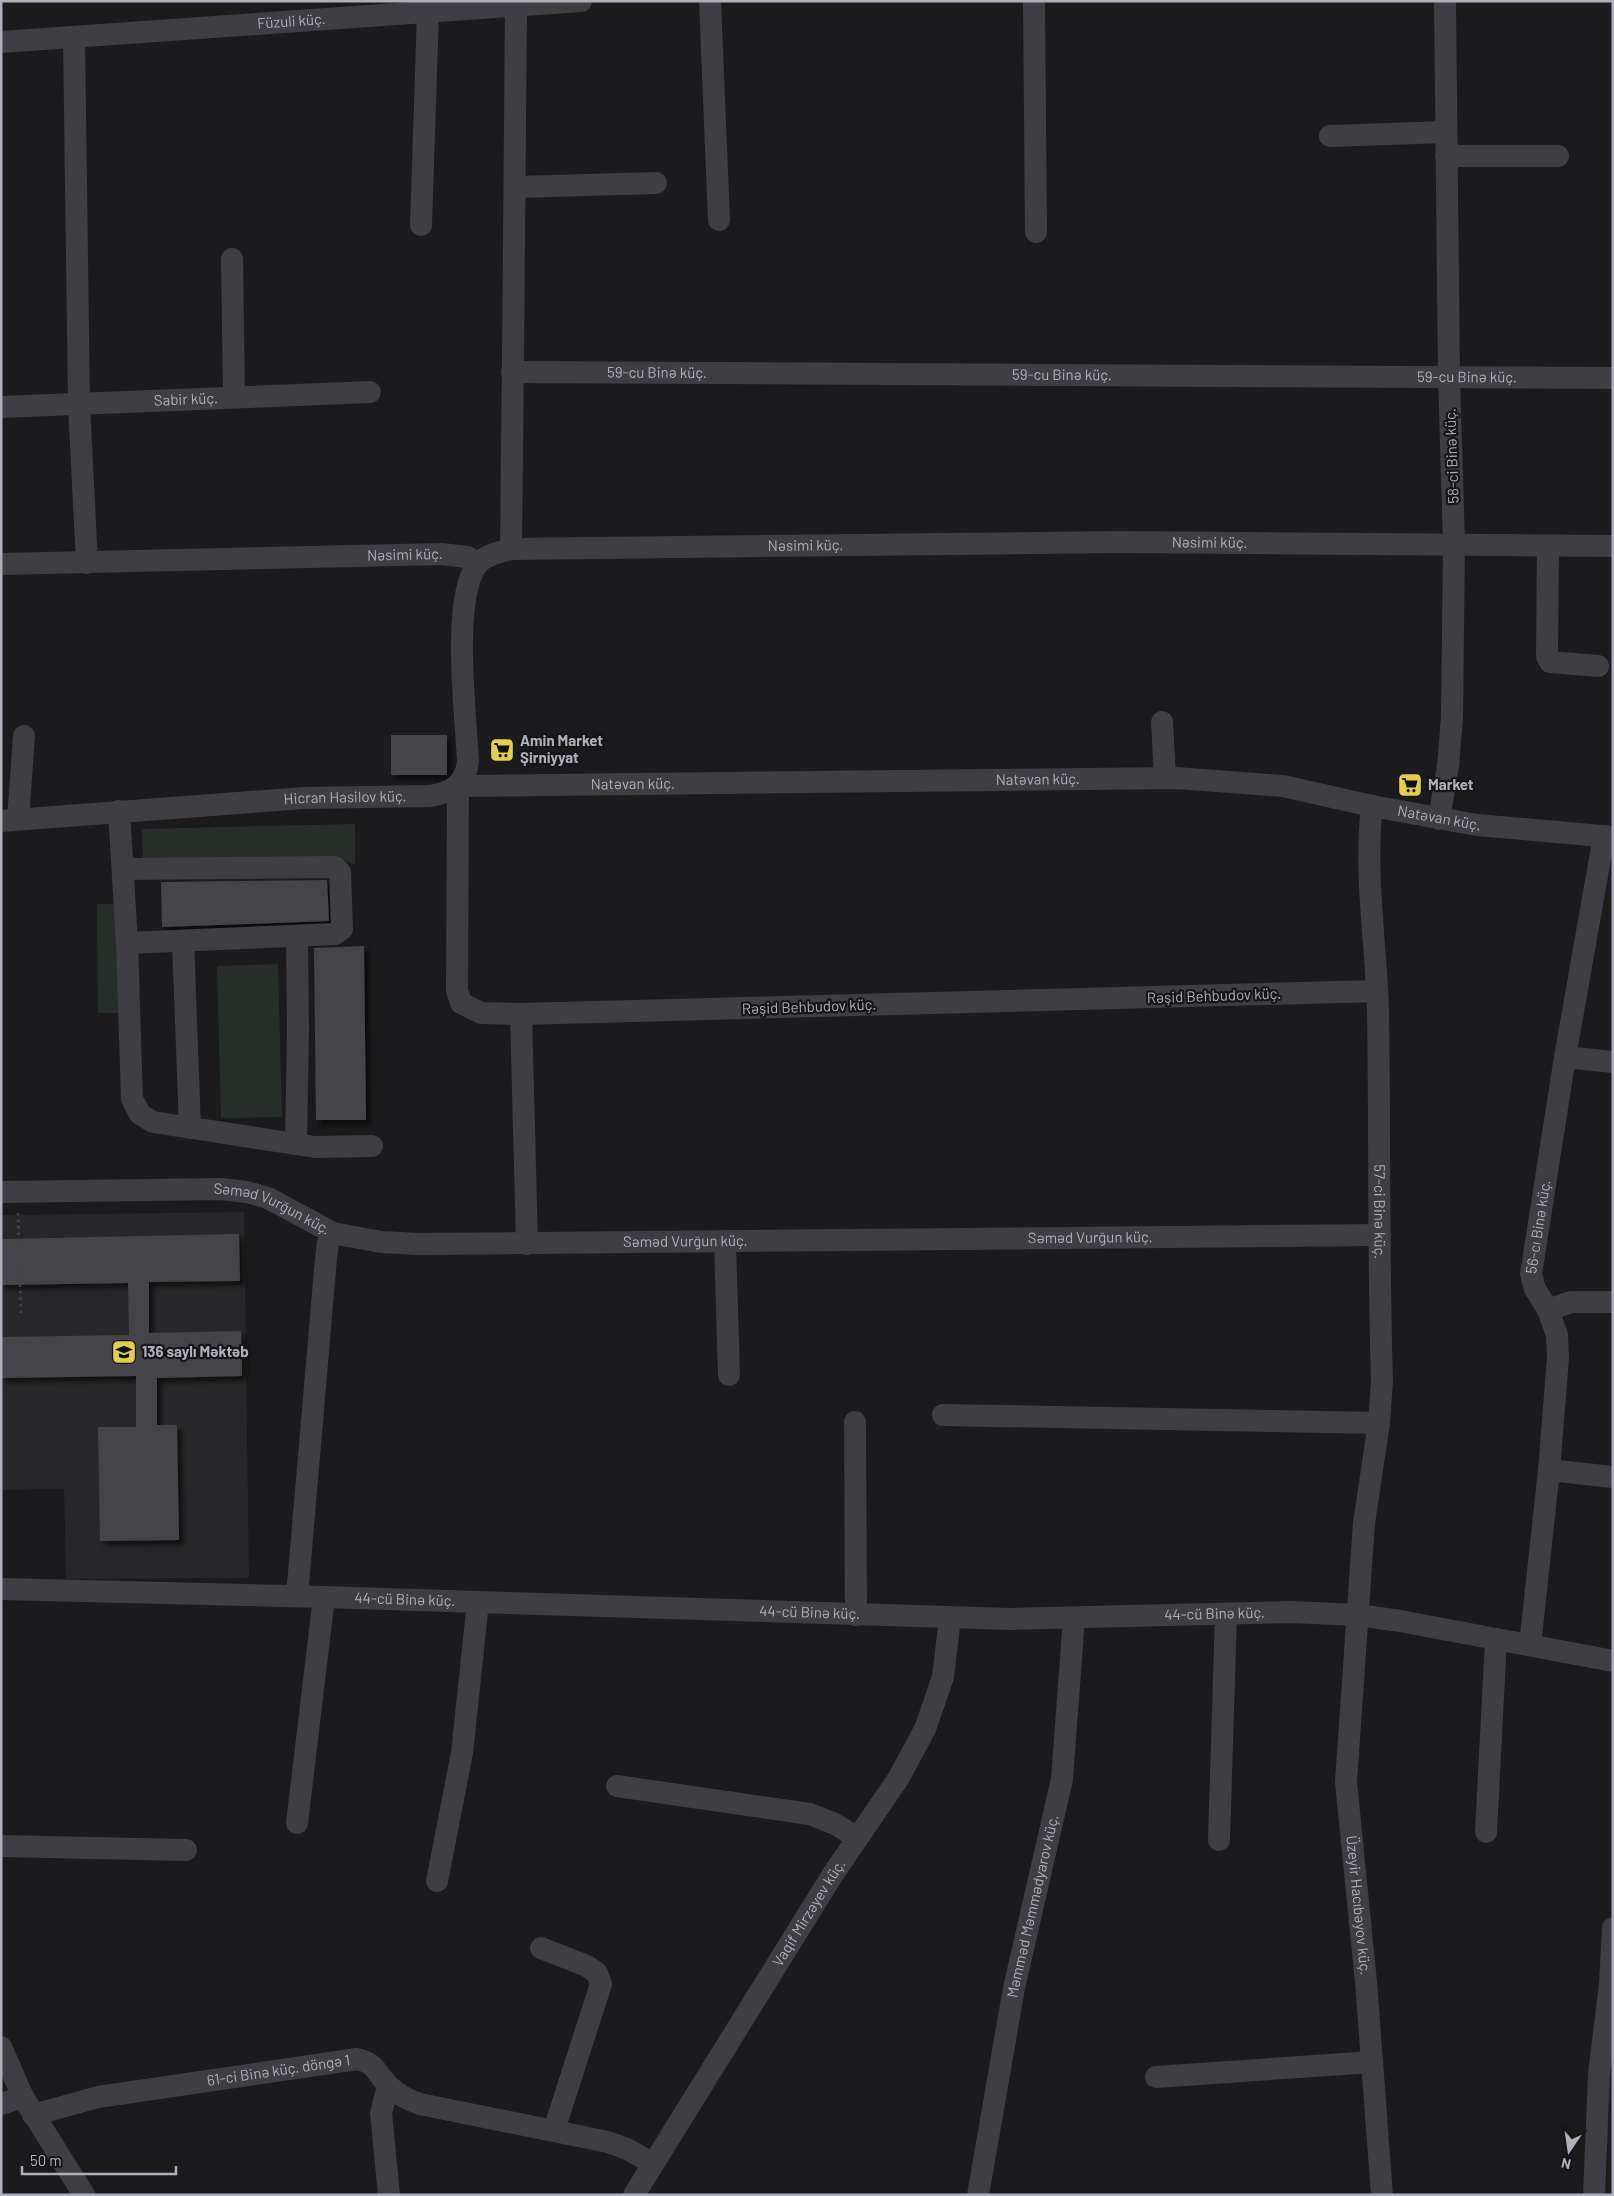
<svg xmlns="http://www.w3.org/2000/svg" width="1614" height="2196" font-family="Barlow,sans-serif">
	<style>
		.built { fill: #272729 }
		.green { fill: #272e29 }
		.building { fill: #454549; filter: url(#shadow) }
		.lines { fill: none; stroke-linecap: round; stroke-linejoin: round }
		.path { stroke: #424248; stroke-width: 3; stroke-dasharray: 2.5 4; stroke-linecap: butt }
		.minor { stroke: #3e3e43; stroke-width: 22 }
		.labels { text-anchor: middle; stroke-width: 4.5; stroke-linejoin: round; paint-order: stroke }
		.street-label { font-size: 15px; fill: #aeb0bb; stroke: #161618 }
		.poi-label { font-size: 15px; font-weight: bold; fill: #aeb0bb; stroke: #161618; text-anchor: start }
	</style>
	<defs>
		<filter id="shadow"><feDropShadow dx="4.5" dy="4.5" stdDeviation="2.5" flood-color="#0009"/></filter>
	</defs>
	<rect width="100%" height="100%" fill="#1b1b1d"/>
	<path class="built" d="M244 1212 249 1578 66 1579 64 1489 1 1490V1215Z"/>
	<path class="green" d="M355 824V864L334 858 143 863 142 829Z
		M97 904H118L122 1013H98Z
		M278 964 282 1117 221 1118 217 966Z"/>
	<path class="building" d="M391 735H447V775H391Z
		M327 880 329 921 162 927 161 882Z
		M364 946 366 1120H316L314 948Z
		M239 1234 240 1281 149 1282V1333L241 1331 242 1376 157 1378V1425H177L179 1540 100 1541 98 1427H136V1376L1 1378V1337L129 1335 128 1283 1 1285V1239Z"/>
	<g class="lines">
		<path class="path" d="M18 1213 21 1317"/>
		<g class="minor">
			<path d="M710 1 719 220"/>
			<path d="M1034 1 1036 232"/>
			<path d="M74 37 79 405 87 563"/>
			<path id="s1" d="M1 42 581 1"/>
			<path d="M1330 136 1445 132"/>
			<path d="M1446 156H1558"/>
			<path d="M516 187 656 183"/>
			<path d="M421 225 428 12"/>
			<path d="M232 259 234 396"/>
			<path id="s2" d="M512 372 1613 378"/>
			<path id="s3" d="M1 407 370 392"/>
			<path d="M1548 546 1547 656 1550 662 1598 666"/>
			<path d="M511 549C512 368 516 187 516 6"/>
			<path id="s4" d="M1 564 442 554 467 557 478 563"/>
			<path d="M1162 722 1165 778"/>
			<path id="s5" d="M1372 806C1364 873 1376 943 1378 1010 1380 1134 1378 1257 1382 1381L1379 1423 1364 1523 1346 1782 1366 1982 1382 2195"/>
			<path d="M119 811 127 943 132 1099 140 1114 153 1122 315 1147 372 1146"/>
			<path d="M18 819 24 736"/>
			<path d="M1439 819 1448 766 1452 717 1454 544 1449 377 1445 1"/>
			<path id="s6" d="M1 821 304 798 429 796C451 793 466 784 468 761 466 716 451 600 477 565 484 555 500 552 511 549L1119 542 1613 546"/>
			<path d="M123 869 335 867 340 872 342 929 335 934 127 943"/>
			<path d="M183 941 190 1128"/>
			<path id="s7" d="M1377 991 521 1014 481 1013 461 1003 457 990 458 786 1177 778 1283 786 1372 806 1477 825 1613 837"/>
			<path d="M521 1014 527 1244"/>
			<path d="M1565 1057 1613 1062"/>
			<path d="M296 1144 298 1030 297 938"/>
			<path id="s8" d="M1 1192 221 1189 247 1192 268 1198 333 1233 381 1242 419 1244 1380 1235"/>
			<path d="M725 1243 729 1375"/>
			<path d="M1548 1310 1571 1302H1613"/>
			<path d="M943 1415 1379 1423"/>
			<path d="M855 1422 856 1615"/>
			<path d="M1549 1470 1613 1477"/>
			<path id="s9" d="M1 1589 324 1597 1010 1619 1291 1612 1358 1615 1400 1621 1613 1661"/>
			<path d="M297 1596 326 1258 328 1243 333 1233"/>
			<path id="s10" d="M1530 1645 1549 1470 1558 1358 1557 1335 1548 1310 1535 1289 1531 1274 1565 1057 1604 836"/>
			<path d="M617 1786 810 1814 835 1824 856 1837"/>
			<path d="M297 1823 324 1597"/>
			<path d="M1486 1832 1496 1639"/>
			<path d="M1219 1840 1226 1614"/>
			<path d="M1 1846 186 1850"/>
			<path d="M437 1881 462 1753 478 1602"/>
			<path d="M541 1948 587 1966 597 1973 601 1984 554 2130"/>
			<path d="M1 2047 23 2097 84 2195"/>
			<path d="M1156 2077 1372 2062"/>
			<path d="M388 2086 381 2113 389 2195"/>
			<path d="M1 2104 23 2097"/>
			<path id="s11" d="M33 2115 98 2097 357 2059C377 2063 376 2074 389 2086 398 2095 408 2100 420 2104L608 2142 627 2149 652 2163"/>
			<path id="s12" d="M634 2195 833 1874 898 1779 925 1729 943 1677 950 1618"/>
			<path id="s13" d="M978 2195 1014 1988 1062 1779 1074 1618"/>
			<path d="M1594 2195 1599 2074 1610 1984 1613 1928"/>
		</g>
	</g>
	<defs>
		<symbol id="supermarket-square" viewBox="-11 -11 22 22"><rect x="-9" y="-9" width="18" height="18" rx="4" fill="#e1cf4e" stroke="#161618"/><path d="M-6-5.5h2.5l.6 2H6L4.5 2H-2.5L-4.4-4H-6ZM-1.5 3.2a1.3 1.3 0 1 0 .1 0ZM3 3.2a1.3 1.3 0 1 0 .1 0Z" fill="#111"/></symbol>
		<symbol id="school-square" viewBox="-11 -11 22 22"><rect x="-9" y="-9" width="18" height="18" rx="4" fill="#e1cf4e" stroke="#161618"/><path d="M0-5L7-2L0 1L-7-2ZM-4 1L0 2.5L4 1V4Q0 6-4 4Z" fill="#111"/></symbol>
	</defs>
	<g fill-rule="evenodd">
		<use href="#supermarket-square" x="488" y="736" width="28" height="28"/>
		<use href="#supermarket-square" x="1396" y="771" width="28" height="28"/>
		<use href="#school-square" x="110" y="1338" width="28" height="28"/>
	</g>
	<g class="labels">
		<g class="street-label">
			<text dy="5" stroke="none"><textPath href="#s1" startOffset="291">Füzuli küç.</textPath></text>
			<text dy="5" stroke="none"><textPath href="#s2" startOffset="145">59-cu Binə küç.</textPath></text>
			<text dy="5" stroke="none"><textPath href="#s2" startOffset="550">59-cu Binə küç.</textPath></text>
			<text dy="5" stroke="none"><textPath href="#s2" startOffset="955">59-cu Binə küç.</textPath></text>
			<text dy="5" stroke="none"><textPath href="#s3" startOffset="185">Sabir küç.</textPath></text>
			<text transform="translate(1452 456) rotate(-92)" y="5">58-ci Binə küç.</text>
			<text dy="5" stroke="none"><textPath href="#s6" startOffset="1422">Nəsimi küç.</textPath></text>
			<text dy="5" stroke="none"><textPath href="#s6" startOffset="1018">Nəsimi küç.</textPath></text>
			<text dy="5" stroke="none"><textPath href="#s4" startOffset="404">Nəsimi küç.</textPath></text>
			<text dy="5" stroke="none"><textPath href="#s7" startOffset="1716">Natəvan küç.</textPath></text>
			<text dy="5" stroke="none"><textPath href="#s7" startOffset="1311">Natəvan küç.</textPath></text>
			<text dy="5" stroke="none"><textPath href="#s6" startOffset="345">Hicran Hasilov küç.</textPath></text>
			<text dy="5" stroke="none"><textPath href="#s7" startOffset="2121">Natəvan küç.</textPath></text>
			<text transform="translate(1214 996) rotate(-2)" y="5">Rəşid Behbudov küç.</text>
			<text transform="translate(809 1007) rotate(-2)" y="5">Rəşid Behbudov küç.</text>
			<text dy="5" stroke="none"><textPath href="#s8" startOffset="275">Səməd Vurğun küç.</textPath></text>
			<text dy="5" stroke="none"><textPath href="#s5" startOffset="406">57-ci Binə küç.</textPath></text>
			<text dy="5" stroke="none"><textPath href="#s10" startOffset="426">56-cı Binə küç.</textPath></text>
			<text dy="5" stroke="none"><textPath href="#s8" startOffset="1100">Səməd Vurğun küç.</textPath></text>
			<text dy="5" stroke="none"><textPath href="#s8" startOffset="695">Səməd Vurğun küç.</textPath></text>
			<text dy="5" stroke="none"><textPath href="#s9" startOffset="404">44-cü Binə küç.</textPath></text>
			<text dy="5" stroke="none"><textPath href="#s9" startOffset="809">44-cü Binə küç.</textPath></text>
			<text dy="5" stroke="none"><textPath href="#s9" startOffset="1214">44-cü Binə küç.</textPath></text>
			<text dy="5" stroke="none"><textPath href="#s5" startOffset="1102">Üzeyir Hacıbəyov küç.</textPath></text>
			<text dy="5" stroke="none"><textPath href="#s13" startOffset="294">Məmməd Məmmədyarov küç.</textPath></text>
			<text dy="5" stroke="none"><textPath href="#s12" startOffset="332">Vaqif Mirzəyev küç.</textPath></text>
			<text dy="5" stroke="none"><textPath href="#s11" startOffset="250">61-ci Binə küç. döngə 1</textPath></text>
		</g>
		<g class="poi-label">
			<text x="520" y="746">Amin Market<tspan x="520" dy="17">Şirniyyat</tspan></text>
			<text x="1428" y="790">Market</text>
			<text x="142" y="1357">136 saylı Məktəb</text>
		</g>
	</g>
	<rect width="1614" height="2196" fill="none" stroke="#aeb0bb" stroke-width="5"/>
	<g transform="translate(1569 2151) rotate(193)" stroke="#161618" stroke-width="4" paint-order="stroke">
	<path d="M0-4L9 19L0 12L-9 19Z" fill="#aeb0bb"/>
	<text y="-8" font-size="14" font-weight="bold" text-anchor="middle" fill="#aeb0bb">N</text>
	</g>
	<path d="M22 2166v8h154v-8" fill="none" stroke="#aeb0bb" stroke-width="2.5"/>
	<text x="30" y="2166" font-size="15" fill="#aeb0bb" stroke="#161618" stroke-width="4" paint-order="stroke">50 m</text>
</svg>
